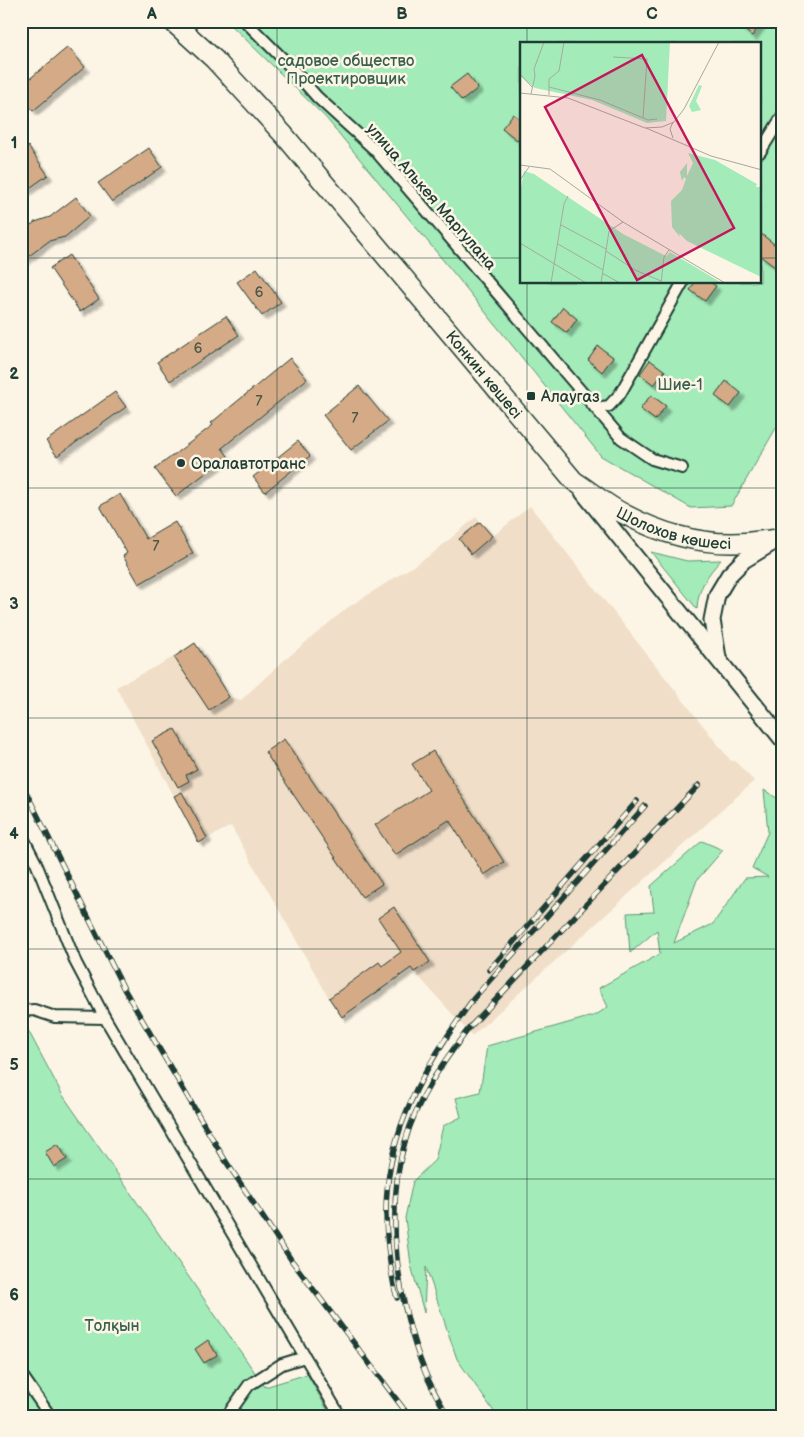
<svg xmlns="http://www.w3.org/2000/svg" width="804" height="1437" font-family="'Balsamiq Sans',sans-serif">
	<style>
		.built { fill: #f0dec8 }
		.green { fill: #a3ebb9; stroke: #619476; fill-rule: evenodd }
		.building { fill: #d5aa86; stroke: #1f3d34; filter: url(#shadow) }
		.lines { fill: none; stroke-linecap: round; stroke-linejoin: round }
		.street-casing { stroke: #1f3d34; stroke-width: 14 }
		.secondary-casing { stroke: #1f3d34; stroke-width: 19 }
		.highway-casing { stroke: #1f3d34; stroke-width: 22 }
		.street { stroke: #fcf5e5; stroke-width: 10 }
		.secondary { stroke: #fcf5e5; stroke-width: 15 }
		.highway { stroke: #fcf5e5; stroke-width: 19 }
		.rail-casing { stroke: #1f3d34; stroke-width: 5.5 }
		.rail { stroke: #fcf5e5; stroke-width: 4; stroke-dasharray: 11; stroke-linecap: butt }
		.grid { fill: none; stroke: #1f3d34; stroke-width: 1; stroke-opacity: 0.55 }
		.poi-dot { fill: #1f3d34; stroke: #fcf5e5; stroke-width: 2 }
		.labels { text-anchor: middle; stroke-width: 5; stroke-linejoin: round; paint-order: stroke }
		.number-label { font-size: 14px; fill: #4c5848 }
		.park-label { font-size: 16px; fill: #39604f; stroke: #fcf5e5 }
		.street-label { font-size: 16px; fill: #1f3d34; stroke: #fcf5e5 }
		.poi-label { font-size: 16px; fill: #1f3d34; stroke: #fcf5e5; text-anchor: start }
		.inset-road { fill: none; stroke: #a4ab9e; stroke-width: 1 }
		.view { fill: #c2185b; fill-opacity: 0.15; stroke: #c2185b; stroke-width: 2.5 }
		.inset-edge { fill: none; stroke: #1f3d34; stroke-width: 2.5 }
		.neatline { fill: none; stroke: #1f3d34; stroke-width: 2 }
		.grid-label { font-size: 16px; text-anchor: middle; font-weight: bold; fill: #1f3d34 }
	</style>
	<defs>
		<filter id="shadow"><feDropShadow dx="4.5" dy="4.5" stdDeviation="1" flood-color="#0004"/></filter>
	</defs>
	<rect width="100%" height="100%" fill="#fcf5e5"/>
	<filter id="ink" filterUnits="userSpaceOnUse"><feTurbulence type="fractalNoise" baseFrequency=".02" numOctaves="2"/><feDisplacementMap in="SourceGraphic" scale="10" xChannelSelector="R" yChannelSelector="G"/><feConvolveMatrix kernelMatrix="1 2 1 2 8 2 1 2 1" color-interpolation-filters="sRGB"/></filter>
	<g filter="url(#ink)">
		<path class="built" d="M530 506 731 761H735L754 781 472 1036 411 968 342 1017 329 998 231 826 199 843 116 687 174 657 195 643 229 697 241 700 281 663 347 608 432 554 476 517 493 536Z"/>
		<path class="green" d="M227 21H783V416L731 506 691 508 601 456 466 288 326 118ZM522 44H760V282H522Z
			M651 552 687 561 721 560C707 575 698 588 697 609Z
			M764 790 783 802V1416H497L457 1359 426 1267 424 1313 411 1265 405 1218 413 1181 435 1160 443 1126 461 1117 456 1098 480 1092 487 1046 596 1015 608 1007 599 988 660 954 657 930 630 953 627 913 654 912 651 886 702 841 723 850 697 880 674 943 713 924 745 878 768 877 752 868 768 832Z
			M21 1017 62 1094 265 1387 307 1374 331 1416H21Z"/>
		<path class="building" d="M733 21H763L752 36Z
			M68 47 85 67 33 111 21 97V86Z
			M467 74 478 88 462 101 450 87Z
			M513 114 522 120V134L517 140 502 128Z
			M28 146 48 175 21 194V151Z
			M149 148 162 167 112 202 98 183Z
			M76 197 90 216 65 237 49 241 21 262V232L35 222 50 217Z
			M760 233 783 251V273L760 256Z
			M69 255 99 299 80 312 50 268Z
			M257 268 281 302 262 316 237 282Z
			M695 282H710L716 286 705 301 690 290Z
			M563 307 577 319 567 333 552 322Z
			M226 316 239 335 170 381 157 362Z
			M598 346 613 357 602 372 588 360Z
			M290 358 307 379 222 448 228 456 176 496 155 469 213 425 211 423Z
			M650 360 665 371 654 385 640 374Z
			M726 381 741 393 730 407 715 396Z
			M359 386 388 421 351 450 323 415Z
			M115 392 126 407 57 456 46 441Z
			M651 395 666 406 655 420 640 409Z
			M298 441 310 456 265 492 253 477Z
			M120 494 146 539 175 522 193 553 139 584 123 556 127 553 100 506Z
			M480 522 492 536 471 554 459 539Z
			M195 643 229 697 209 710 174 657Z
			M175 729 197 769 186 775 189 781 178 787 152 741Z
			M284 739 382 884 362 897 265 752Z
			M433 751 504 862 484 875 449 820 395 855 375 825 429 790 412 764Z
			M182 792 207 838 199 843 174 796Z
			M394 907 430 962 414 972 411 968 342 1017 329 998 379 962 382 966 401 952 378 918Z
			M58 1144 67 1159 54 1167 45 1152Z
			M208 1340 217 1355 204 1363 195 1349Z"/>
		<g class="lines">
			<defs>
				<path id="street" d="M245 21 287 63 317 97 374 149 621 438 652 459 682 468
					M760 152 783 115
					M595 408 609 406 620 394 683 282
					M21 834 36 863 76 963 105 1018 340 1416
					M21 1011 34 1010 55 1017 105 1018
					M21 1374 50 1416
					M227 1416 249 1385 282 1364 305 1357"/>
				<path id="secondary" d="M583 492 783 740
					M718 658 712 620 717 595 729 575 744 560 777 540"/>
				<g id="highway">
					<path id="s1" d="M172 21 214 59 284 135 574 481C591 492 608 506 626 515 668 537 713 548 760 541 767 540 775 540 783 538"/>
				</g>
			</defs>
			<use href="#street" class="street-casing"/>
			<use href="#secondary" class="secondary-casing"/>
			<use href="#highway" class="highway-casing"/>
			<use href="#street" class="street"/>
			<use href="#secondary" class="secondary"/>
			<use href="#highway" class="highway"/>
			<defs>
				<path id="rail" d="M21 782 124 989 225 1160 292 1261 409 1416
					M489 970 637 801
					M397 1298C392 1281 390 1263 388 1246 376 1149 418 1074 474 998L645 806
					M448 1416C440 1402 431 1387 425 1372 398 1306 384 1211 405 1142 417 1098 443 1062 470 1027L699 785"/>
			</defs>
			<use href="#rail" class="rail-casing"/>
			<use href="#rail" class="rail"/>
		</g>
	</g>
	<path class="grid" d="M277 21V1416M527 21V44M21 258H522M760 258H783M527 282V1416M21 488H783M21 718H783M21 949H783M21 1179H783"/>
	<g class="poi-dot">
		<rect x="526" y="391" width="10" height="10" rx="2.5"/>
		<circle cx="181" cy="463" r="5"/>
	</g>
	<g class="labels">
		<g class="number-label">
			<text x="259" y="297">6</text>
			<text x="198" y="353">6</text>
			<text x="259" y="406">7</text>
			<text x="355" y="423">7</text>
			<text x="156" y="551">7</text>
		</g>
		<g class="park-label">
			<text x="346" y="66">садовое общество<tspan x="346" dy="18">Проектировщик</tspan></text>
			<text x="680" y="390">Шие-1</text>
			<text x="112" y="1331">Толқын</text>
		</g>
		<g class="street-label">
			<text transform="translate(432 196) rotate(49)" y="6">улица Алькея Маргулана</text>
			<text dy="6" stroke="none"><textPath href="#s1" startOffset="472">Конкин көшесі</textPath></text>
			<text dy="6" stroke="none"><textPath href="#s1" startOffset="724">Шолохов көшесі</textPath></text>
		</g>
		<g class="poi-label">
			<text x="541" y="402">Алаугаз</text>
			<text x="191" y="469">Оралавтотранс</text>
		</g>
	</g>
	<g transform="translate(520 42)">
		<rect width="241" height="241" fill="#fcf5e5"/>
		<path d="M0 0H150L146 79 127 81 72 58 15 46 0 34ZM179 43 182 44 176 59 181 68 172 70 169 64ZM168 111 195 118 237 142 236 145H241V235L167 199 159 191 160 195 152 185 151 159 162 148 166 137 164 135 162 139 160 130 167 121V134L173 121ZM4 129 14 132 103 192 146 214 150 210 202 241H0V152Z" fill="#a3ebb9"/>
		<path class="inset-road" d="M93 15 127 17 123 76M0 32 12 45M29 45 80 58 128 78 137 77M0 51 48 56 125 86 142 85 154 80 164 67 199 0M11 52 15 34 14 27 24 0M29 53V37L39 29 44 0M126 86 191 114 242 128M153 96 150 87 153 80M0 123 30 127 103 180 205 241M0 138 9 125M41 183 86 207M0 201 66 241M38 202 83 228M86 209 115 228 141 239M82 231 100 241M31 241 44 162 48 154M81 241 89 189 103 180M141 241 144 215 149 208"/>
		<path class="view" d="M122 13 214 186 117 238 25 65Z"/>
		<rect width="241" height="241" class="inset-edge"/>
	</g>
	<rect width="804" height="1437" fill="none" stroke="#fcf5e5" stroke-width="55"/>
	<rect x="28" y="28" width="748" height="1382" class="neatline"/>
	<g class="grid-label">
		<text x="152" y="19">A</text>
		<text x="402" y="19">B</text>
		<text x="652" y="19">C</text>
		<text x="14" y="148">1</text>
		<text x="14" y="379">2</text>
		<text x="14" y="609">3</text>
		<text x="14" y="839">4</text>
		<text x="14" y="1070">5</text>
		<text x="14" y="1300">6</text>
	</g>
</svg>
